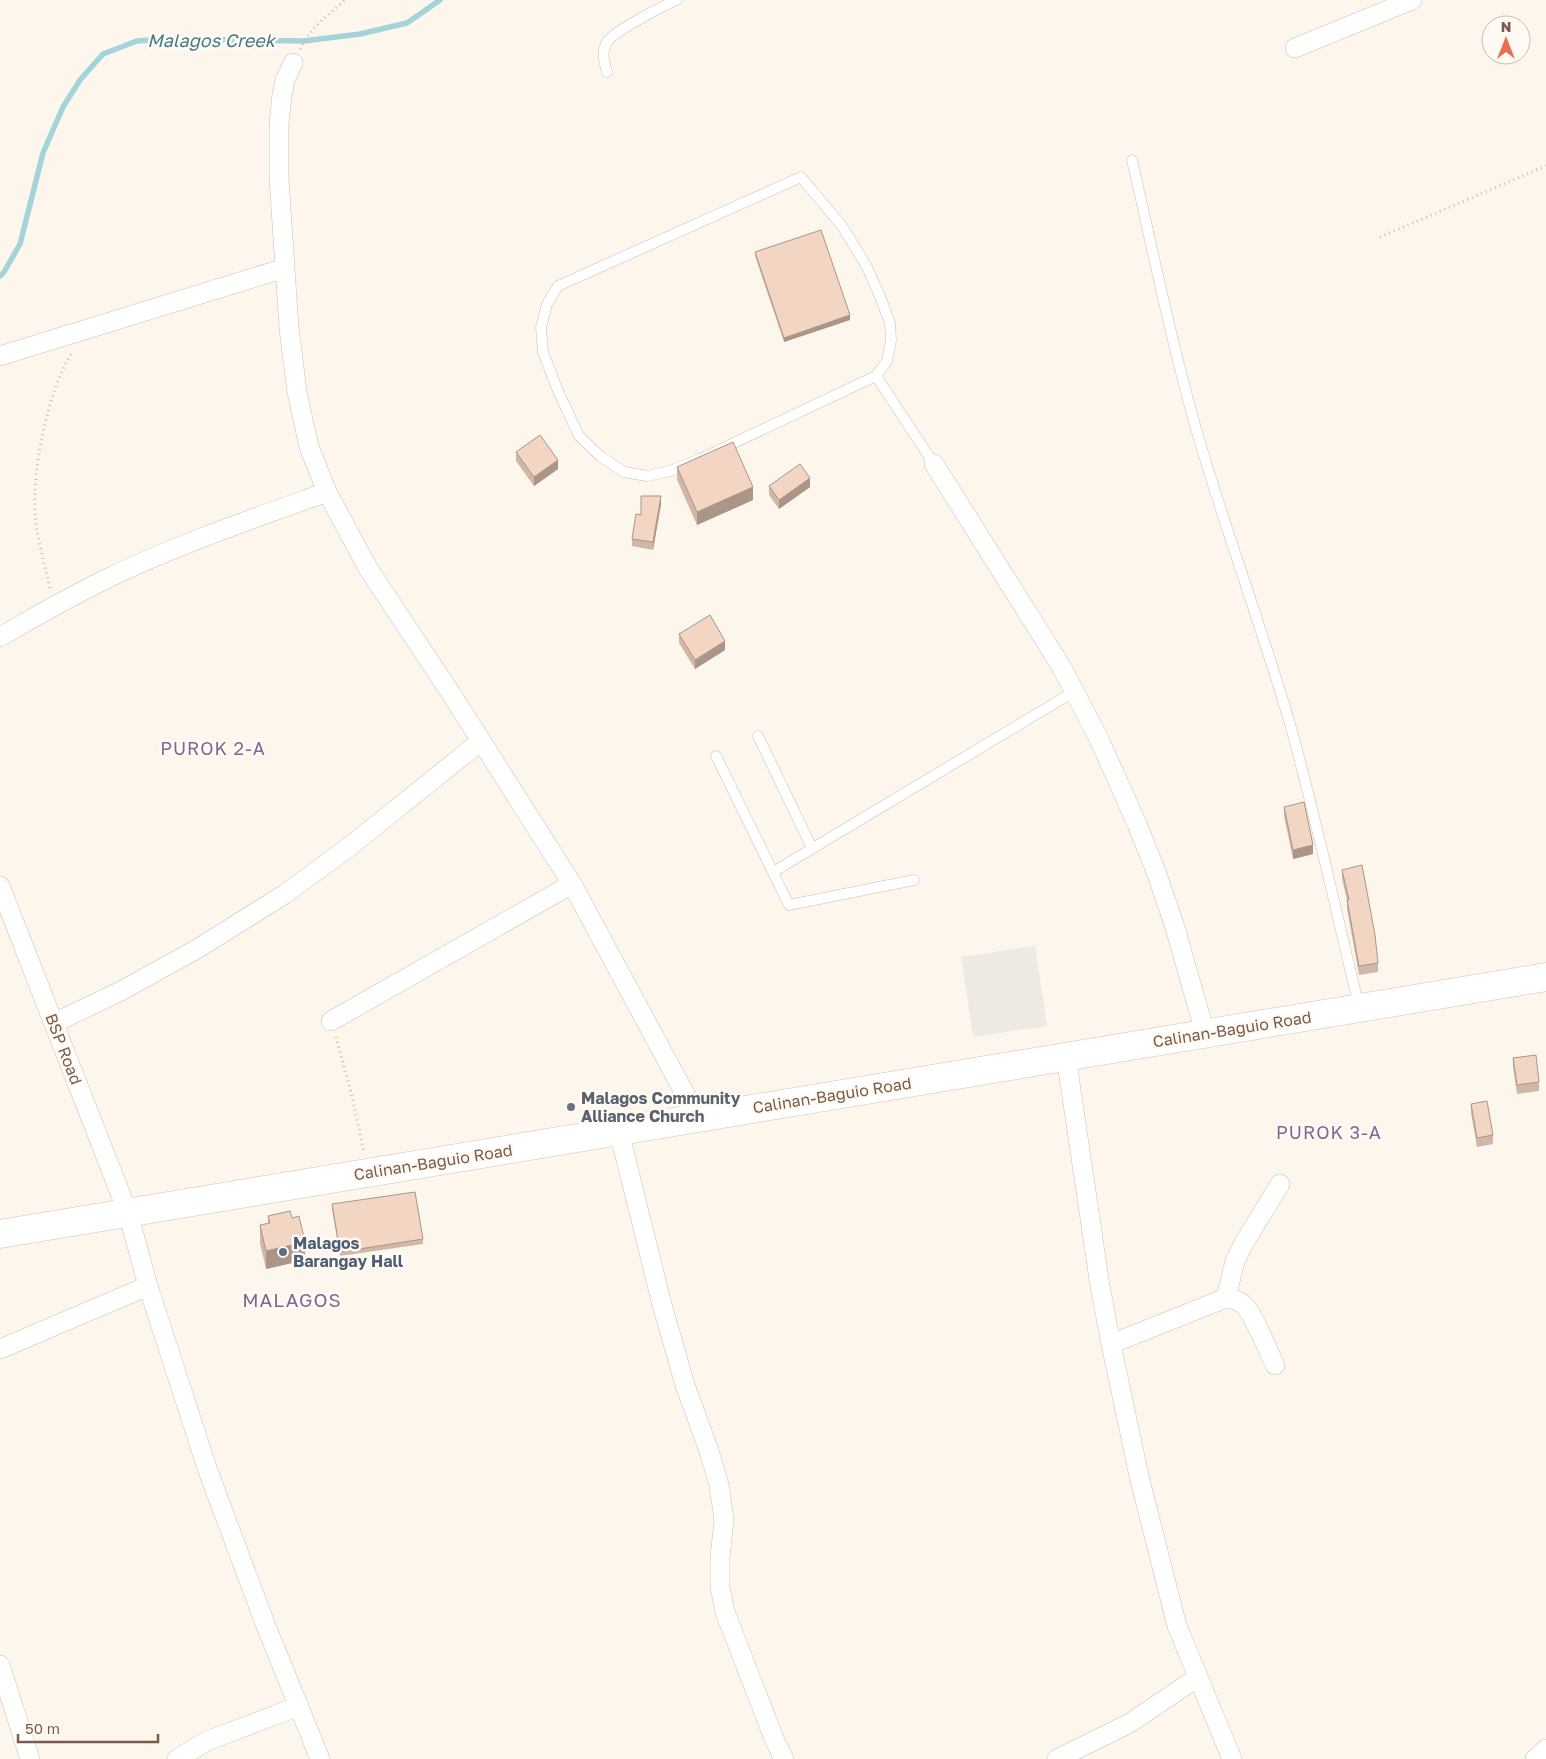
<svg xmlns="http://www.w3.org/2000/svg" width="1546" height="1759" font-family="'Golos Text',sans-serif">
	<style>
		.industrial { fill: #efe9e4 }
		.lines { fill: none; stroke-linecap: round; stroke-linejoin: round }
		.stream { stroke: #a5d3da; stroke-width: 5.5 }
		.service-casing { stroke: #d1beb0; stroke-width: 11 }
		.minor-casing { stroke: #d1beb0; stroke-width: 20 }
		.secondary-casing { stroke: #d6c0b0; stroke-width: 29 }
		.path { stroke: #d9b8a5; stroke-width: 3; stroke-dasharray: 1 4; stroke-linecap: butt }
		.service { stroke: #fff; stroke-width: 10 }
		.minor { stroke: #fff; stroke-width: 19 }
		.secondary { stroke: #fff; stroke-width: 28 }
		.wall { fill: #d1b7a8 }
		.shaded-wall { fill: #aa9588 }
		.building { fill: #f3d5c3; stroke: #aa9588 }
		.worship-dot { fill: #6b7280; stroke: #fffaf3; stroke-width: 2 }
		.service-dot { fill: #5c6f8a; stroke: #fffaf3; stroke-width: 2 }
		.labels { text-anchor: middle; stroke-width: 5; stroke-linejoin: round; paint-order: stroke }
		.street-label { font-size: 16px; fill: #7a5c4d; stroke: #fffaf3 }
		.worship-label { font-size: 16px; font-weight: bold; fill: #5b616d; stroke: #fffaf3; text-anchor: start }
		.service-label { font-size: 16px; font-weight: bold; fill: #4e5e75; stroke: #fffaf3; text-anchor: start }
		.water-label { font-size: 18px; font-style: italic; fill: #437c86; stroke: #fffaf3 }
		.neighbourhood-label { font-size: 18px; letter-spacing: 1px; fill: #846695; stroke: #fffaf3 }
		.quarter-label { font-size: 19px; letter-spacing: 1px; fill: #846695; stroke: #fffaf3 }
	</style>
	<rect width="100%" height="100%" fill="#fdf6ec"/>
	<path class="industrial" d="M1035 946 1047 1026 973 1037 961 957Z"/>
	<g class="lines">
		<path class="stream" d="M0 276 4 272 20 244 43 153 63 107 80 80 103 54 137 41 167 39 304 41 360 34 407 23 440 0"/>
		<defs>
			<path id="service" d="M607 72C604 62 601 52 607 42 614 31 663 6 677 0
				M1132 160C1155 260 1175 361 1205 459 1232 548 1264 635 1290 724 1316 817 1336 912 1359 1006
				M801 177 842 226 867 267 881 299 890 323 891 340 887 361 876 376 700 459 670 471 647 476 624 472 600 456 579 436 558 391 543 352 541 327 547 304 558 286Z
				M876 376 934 464
				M758 736 812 848
				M716 756 789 905 914 880
				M773 872 1075 691"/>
			<path id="minor" d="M1295 48 1412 0
				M293 63 285 80 282 95 279 124V179L289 328 297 392 309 447 327 492 369 570 452 695 572 884 698 1118
				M0 356 285 268
				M934 464 1061 666 1098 737 1137 824 1155 869 1174 924 1205 1033
				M0 637C34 617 68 598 104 580 176 545 252 519 327 492
				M0 886 128 1213 148 1286 208 1471 266 1626 320 1759
				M331 1021 572 884
				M54 1023 121 991 197 949 285 894 349 847 481 741
				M1066 1056 1100 1286 1111 1344 1139 1476 1177 1626 1232 1759
				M619 1131 661 1301 685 1385 709 1451 719 1485 724 1520 720 1557V1587L725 1612 775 1741 784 1759
				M1226 1298 1235 1261 1244 1243 1280 1184
				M1111 1344 1226 1298C1232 1299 1239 1300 1244 1305 1254 1315 1268 1351 1275 1365
				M0 1349 148 1286
				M0 1665 30 1759
				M177 1759 207 1741 299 1706
				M1057 1759 1130 1723 1198 1677
				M1535 1759 1546 1749"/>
			<path id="secondary" d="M0 1234 1546 977"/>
		</defs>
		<use href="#service" class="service-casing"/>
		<use href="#minor" class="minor-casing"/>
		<use href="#secondary" class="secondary-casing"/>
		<path class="path" d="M300 49C310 28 328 15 345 0
			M1380 237 1546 166
			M50 588C44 563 37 539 35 513 32 470 48 391 71 354
			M336 1037 352 1096 364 1152"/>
		<use href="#service" class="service"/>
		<use href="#minor" class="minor"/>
		<use href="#secondary" class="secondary"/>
	</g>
	<path class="wall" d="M755 252 850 320 784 342 755 256Z
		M516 452 558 469 534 486 516 461Z
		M677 467 753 500 697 525 677 480Z
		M769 486 810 487 779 509 769 495Z
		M661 504 653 550 632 546V539L641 515Z
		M679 634 725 650 695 669 679 643Z
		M1284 807 1313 854 1293 859 1284 816Z
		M1342 870 1378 963V972L1359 975 1347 909V900L1342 879Z
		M1513 1058 1539 1082V1091L1517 1094 1513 1067Z
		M1471 1104 1493 1135V1144L1477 1147 1471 1113Z
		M332 1204 423 1239V1244L340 1256 332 1209Z
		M268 1216 305 1260 266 1269 260 1243V1225L268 1224Z"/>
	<path class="shaded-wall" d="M850 315V320L784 342V338Z
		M558 460V469L534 486V477Z
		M810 478V487L779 509V500Z
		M753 487V500L697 525V512Z
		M661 496V504L653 550V542Z
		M725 641V650L695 669V660Z
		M1313 845V854L1293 859V850Z
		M305 1242V1260L266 1269V1251Z"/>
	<path class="building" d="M821 230 850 315 784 338 755 252Z
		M540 435 558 460 534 477 516 452Z
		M733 442 753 487 697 512 677 467Z
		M800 464 810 478 779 500 769 486Z
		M641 496H661L653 542 632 539 636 514 641 515Z
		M710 615 725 641 695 660 679 634Z
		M1304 802 1313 845 1293 850 1284 807Z
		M1362 865 1375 935 1378 963 1359 966 1347 900H1349L1342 870Z
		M1536 1055 1539 1082 1517 1085 1513 1058Z
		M1487 1101 1493 1135 1477 1138 1471 1104Z
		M415 1192 423 1239 340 1252 332 1204Z
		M290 1211 292 1218 299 1216 305 1242 266 1251 260 1225 270 1223 268 1216Z"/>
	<circle class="worship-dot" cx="571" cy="1107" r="5"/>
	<circle class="service-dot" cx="283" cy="1252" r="5"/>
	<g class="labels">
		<g class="street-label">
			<text transform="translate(1232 1029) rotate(-9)" y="6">Calinan-Baguio Road</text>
			<text transform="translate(64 1049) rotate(69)" y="6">BSP Road</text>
			<text transform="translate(832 1095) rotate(-9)" y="6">Calinan-Baguio Road</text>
			<text transform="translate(433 1162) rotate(-9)" y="6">Calinan-Baguio Road</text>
		</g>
		<g class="worship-label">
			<text x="581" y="1104">Malagos Community<tspan x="581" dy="18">Alliance Church</tspan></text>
		</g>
		<g class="service-label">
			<text x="293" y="1249">Malagos<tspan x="293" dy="18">Barangay Hall</tspan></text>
		</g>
		<g class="water-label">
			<text x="211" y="47">Malagos Creek</text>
		</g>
		<g class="neighbourhood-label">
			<text x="213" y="755">PUROK 2-A</text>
			<text x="1329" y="1139">PUROK 3-A</text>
		</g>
		<g class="quarter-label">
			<text x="292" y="1307">MALAGOS</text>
		</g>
	</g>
	<g transform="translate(1506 40)"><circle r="24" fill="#fffaf3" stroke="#cabbb1"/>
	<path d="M0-4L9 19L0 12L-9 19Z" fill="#e76f51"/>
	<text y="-8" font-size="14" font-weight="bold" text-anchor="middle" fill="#7a5c4d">N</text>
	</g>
	<path d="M18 1734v8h140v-8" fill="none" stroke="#7a5c4d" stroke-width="2.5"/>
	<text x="25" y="1734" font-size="15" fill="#7a5c4d" stroke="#fffaf3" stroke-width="4" paint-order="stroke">50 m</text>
</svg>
